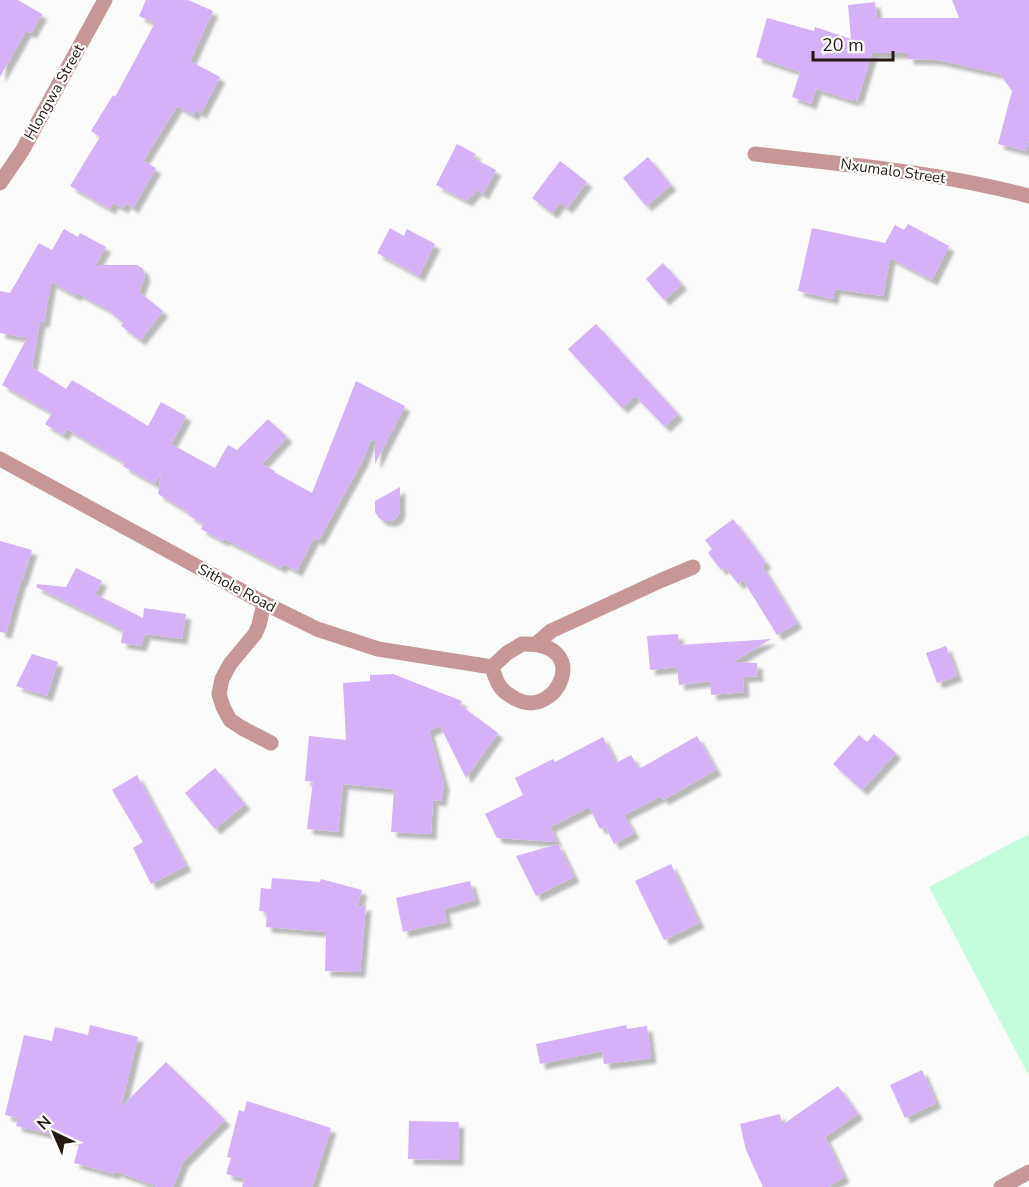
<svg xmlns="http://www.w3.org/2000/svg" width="1029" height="1187" font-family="'Nunito Sans',sans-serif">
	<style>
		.green { fill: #c4fcde }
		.building { fill: #d5b1f7; filter: url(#shadow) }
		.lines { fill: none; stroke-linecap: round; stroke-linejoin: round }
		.minor { stroke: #c79696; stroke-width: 15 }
		.labels { text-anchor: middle; stroke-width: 4.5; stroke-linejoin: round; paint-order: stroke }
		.street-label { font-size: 15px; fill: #261912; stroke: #fff }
	</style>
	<defs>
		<filter id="shadow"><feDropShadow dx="5.5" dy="5.5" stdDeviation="1.5" flood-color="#0004"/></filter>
	</defs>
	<rect width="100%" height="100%" fill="#fbfbfb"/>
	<path class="green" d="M1029 834V1076L929 887Z"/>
	<path class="building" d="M0 0H18L42 14 31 33 26 31 0 77Z
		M146 0H188L213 11 190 61 220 77 201 113 196 110 193 115 177 106 143 161 156 168 133 208 126 203 123 208 113 203 110 209 70 186 100 137 91 131 113 95 115 97 155 23 139 16Z
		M952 0H1029V139L1026 151 998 144 1012 91 1000 74 937 60 908 59V53H872L857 102 856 95 854 101 816 89 811 104 792 97 800 72 756 57 767 18 814 31 815 27 851 39 848 5 875 2 877 18H959Z
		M457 144 476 154 473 158 496 170 483 194 477 190 467 201 436 185Z
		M648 157 671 185 646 206 623 178Z
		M560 161 587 182 567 208 560 203 552 213 532 198Z
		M908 224 949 246 932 280 890 258 883 296 835 289 833 299 798 291 812 228 885 243 895 225 904 230Z
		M390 228 404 236 407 229 435 244 419 276 377 253Z
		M64 229 78 237 80 233 106 247 95 265H137L143 269 145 276 139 292 163 311 140 340 121 326 123 323 107 309 77 293 76 296 51 282 44 322H40L32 367 66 389 72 380 148 426 161 402 186 416 171 444 215 468 228 445 237 450 268 419 287 437 262 464 275 471 274 472 312 493 356 381 405 406 375 464V439L373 441 371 439 363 460 319 540 314 538 297 571 283 564 281 568 224 539 223 541 201 529 203 524 188 515 190 513 158 494 161 473 155 484 123 466 125 463 67 429 63 435 45 424 52 413 2 385 27 338 0 333V291L10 293 39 243 52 250Z
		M663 263 682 284 664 300 646 279Z
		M596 324 678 414 665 427 635 396 622 408 568 349Z
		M400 487V511L397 518 391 521H384L379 518 375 512V501Z
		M733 519 766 563 762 566 797 623 777 635 743 580 738 584 725 567 721 570 708 553 712 549 705 540Z
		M0 541 32 550 22 581 21 580 6 633 0 632Z
		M76 568 102 581 95 594 143 618 144 608 186 614 182 639 145 634 141 646 121 643 123 630 36 587 37 584 66 587Z
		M678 634 679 645 771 639 733 662 757 663 758 676 743 677 744 692 711 695 710 681 679 685 677 667 650 670 647 636Z
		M946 646 957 676 937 683 926 653Z
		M32 654 58 662 47 696 16 686Z
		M393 674 462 701 460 705 498 733 466 778 440 726 429 731 444 785 441 801 433 800 431 834 391 832 394 789 343 784 338 832 307 829 313 781H305L309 736 346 740 343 683 370 681V675Z
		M874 734 896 753 862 790 833 764 859 735 867 742Z
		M697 736 716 770 663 800 661 796 624 815 634 833 614 844 605 826 600 829 589 807 550 827 557 842 497 838 485 814 523 795 515 778 553 759 555 762 603 737 616 763 631 755 639 769Z
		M215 768 245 804 215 829 185 793Z
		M137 775 186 866 151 884 133 848 143 842 112 790Z
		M558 844 574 877 536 896 516 856Z
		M671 864 699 923 664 940 635 881Z
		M272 878 320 882 321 879 362 890 357 907 366 905 360 972 325 971 326 932 266 927 267 912 259 911 261 888 271 889Z
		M470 881 475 900 444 909 447 922 403 932 396 898Z
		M90 1025 138 1037 121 1107 166 1062 225 1120 183 1162 173 1187H158L115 1171 114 1174 74 1163 80 1141 16 1126 18 1118 5 1115 24 1035 52 1041 55 1027 88 1035Z
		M626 1025 627 1029 647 1026 651 1058 604 1064 602 1051 540 1064 536 1044Z
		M922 1070 936 1103 905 1118 890 1085Z
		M838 1086 858 1114 825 1137 844 1177 828 1187H763L746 1150 740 1124 780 1114 782 1125Z
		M247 1101 331 1128 312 1187H242L245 1179 226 1174 231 1158 227 1157 239 1110 244 1112Z
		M409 1121 459 1122 458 1160 408 1159Z"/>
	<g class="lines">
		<path class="minor" d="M755 154C847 165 940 172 1029 196
			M0 183 22 151 105 0
			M0 459 264 603 317 629 378 649 492 667
			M264 603 259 625 255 634 230 664 222 679 219 694 223 707 230 720 242 728 271 743
			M522 644C594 641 557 721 516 699 500 691 497 684 492 667L507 653Z
			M536 644 551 631 662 580 693 567
			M1001 1187 1029 1172"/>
	</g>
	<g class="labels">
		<g class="street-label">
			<text transform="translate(54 92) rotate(-61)" y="5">Hlongwa Street</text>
			<text transform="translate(893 171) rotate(8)" y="5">Nxumalo Street</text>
			<text transform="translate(237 588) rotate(28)" y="5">Sithole Road</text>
		</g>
	</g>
	<g transform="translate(54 1133) rotate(316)" stroke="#ffffff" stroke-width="4.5" paint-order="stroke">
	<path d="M0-4.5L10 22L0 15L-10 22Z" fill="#261912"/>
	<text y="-9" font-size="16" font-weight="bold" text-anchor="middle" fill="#261912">N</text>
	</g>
	<path d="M813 51v9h80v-9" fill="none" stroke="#261912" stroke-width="3"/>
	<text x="822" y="51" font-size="18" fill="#261912" stroke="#ffffff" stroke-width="4.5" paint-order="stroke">20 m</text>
</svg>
